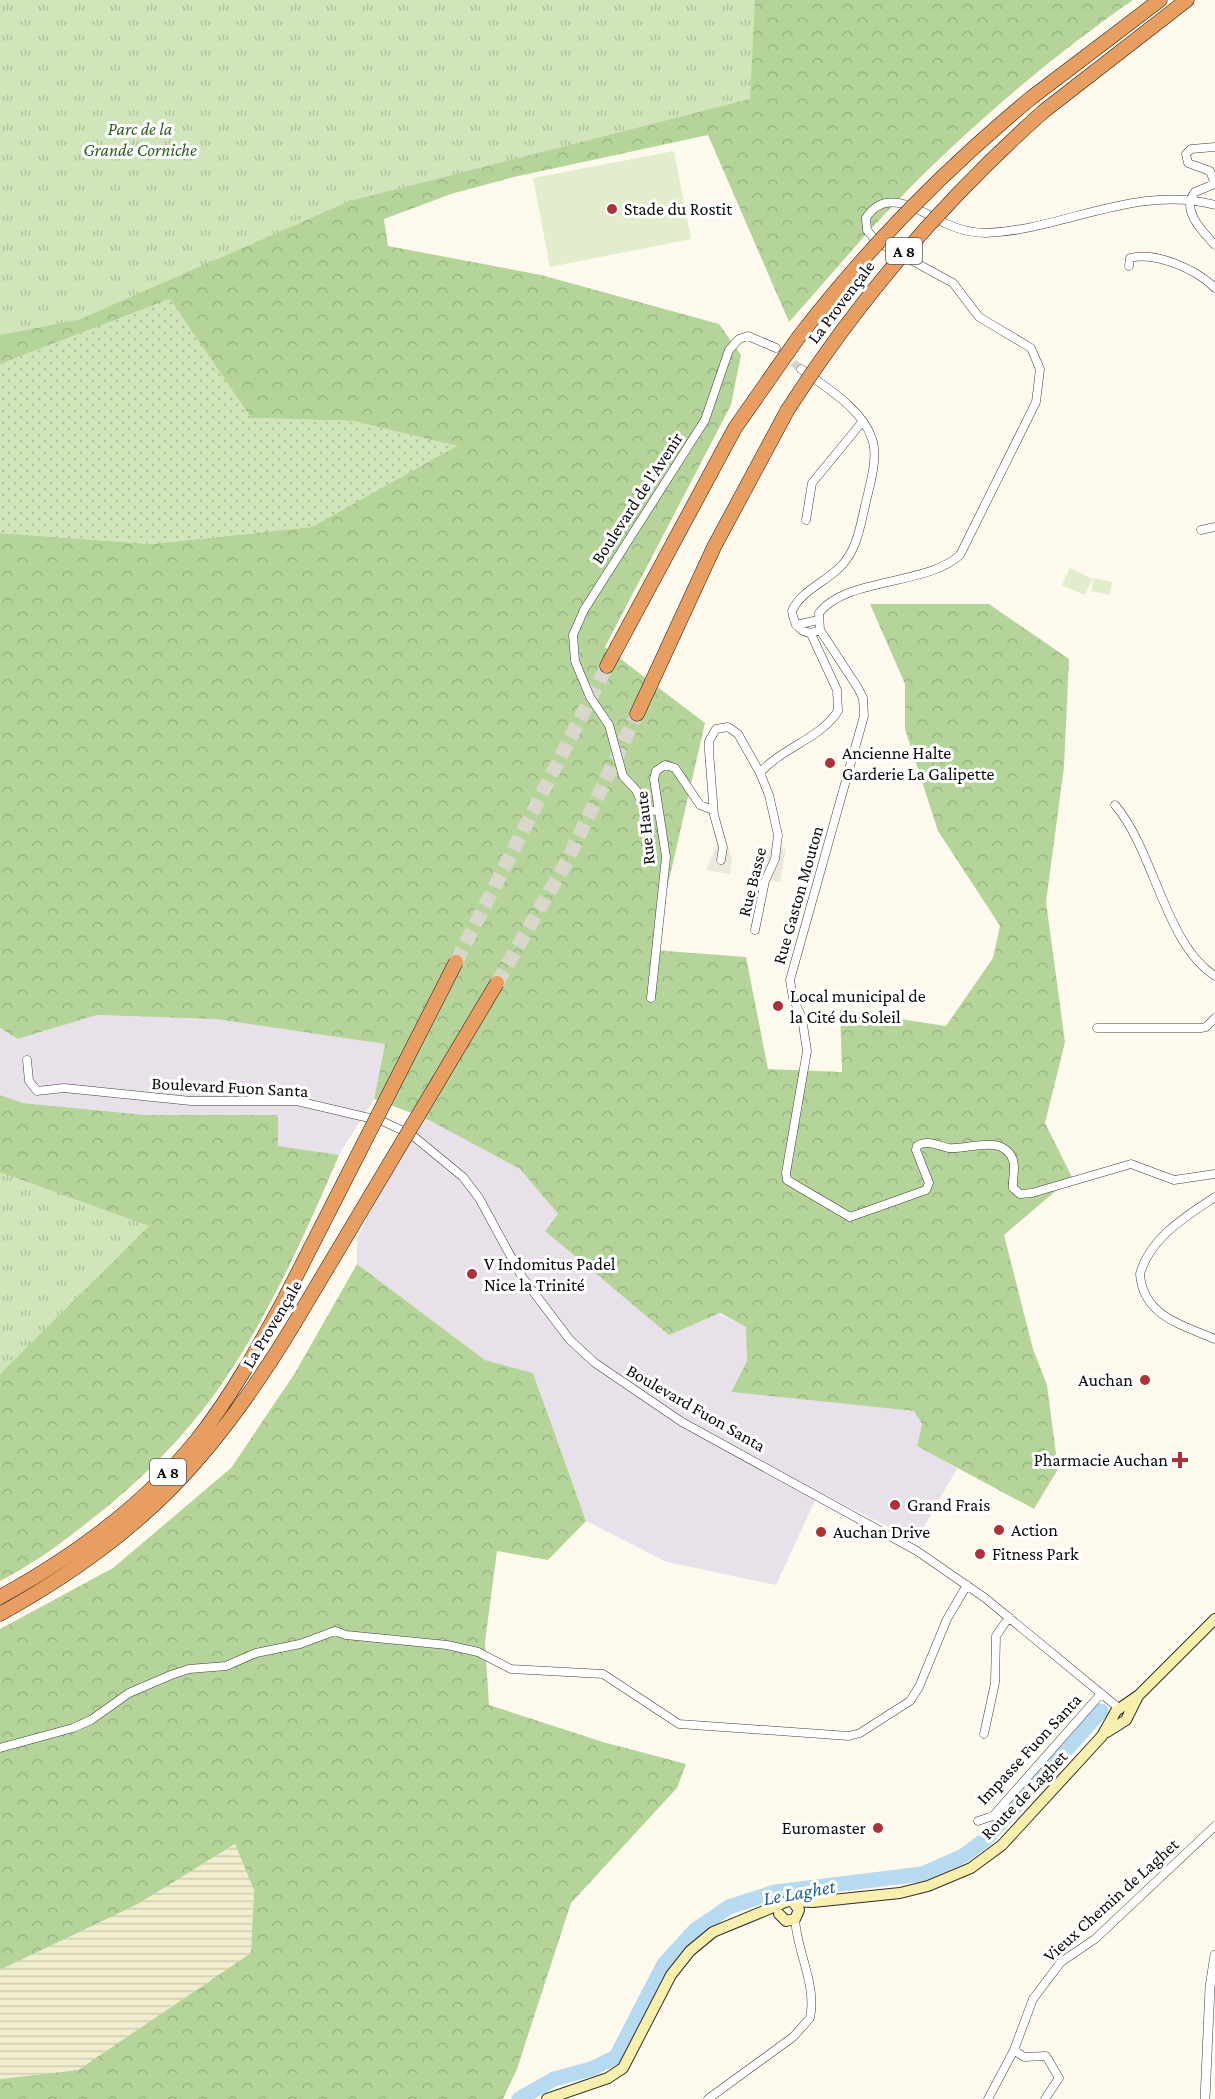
<svg xmlns="http://www.w3.org/2000/svg" width="1215" height="2099" font-family="'Crimson Pro',serif">
	<style>
		.industrial { fill: #e9e1ea }
		.farmland { fill: url(#farmland-rules) }
		.grass { fill: url(#grass-dots) }
		.forest { fill: url(#forest-crowns) }
		.park { fill: url(#park-tufts) }
		.pitch { fill: #e1edcb }
		.plaza { fill: #ece8dd }
		.lines { fill: none; stroke-linecap: round; stroke-linejoin: round }
		.river { stroke: #b6dbf0; stroke-width: 15 }
		.minor-tunnel { stroke: #d9d6cb; stroke-width: 8; stroke-dasharray: 8 4; stroke-linecap: butt }
		.motorway-tunnel { stroke: #d9d6cb; stroke-width: 14; stroke-dasharray: 14 7; stroke-linecap: butt }
		.minor-casing { stroke: #3f3f3f; stroke-width: 9 }
		.tertiary-casing { stroke: #3f3f3f; stroke-width: 10 }
		.secondary-casing { stroke: #2e2e2e; stroke-width: 12 }
		.motorway-casing { stroke: #1d1d1d; stroke-width: 15 }
		.minor { stroke: #fff; stroke-width: 8 }
		.tertiary { stroke: #fff; stroke-width: 9 }
		.secondary { stroke: #f8efad; stroke-width: 10 }
		.motorway { stroke: #e89d61; stroke-width: 14 }
		.motorway-bridge-casing { stroke: #1d1d1d; stroke-width: 15; stroke-linecap: butt }
		.motorway-bridge { stroke: #e89d61; stroke-width: 14 }
		.poi-dot { fill: #b03038; stroke: #fff; stroke-width: 2 }
		.labels { text-anchor: middle; stroke-width: 6; stroke-linejoin: round; paint-order: stroke }
		.shield { fill: #fff; stroke: #555; stroke-width: 1.5 }
		.shield-label { font-size: 16px; font-weight: bold; fill: #0c0c0c }
		.park-label { font-size: 18px; font-style: italic; fill: #2f5e22; stroke: #fff }
		.poi-label { font-size: 18px; fill: #0c0c0c; stroke: #fff; text-anchor: start }
		.street-label { font-size: 18px; fill: #0c0c0c; stroke: #fff }
		.water-label { font-size: 20px; font-style: italic; fill: #216293; stroke: #fff }
	</style>
	<defs>
		<pattern id="farmland-rules" width="6" height="5" patternUnits="userSpaceOnUse" patternTransform="scale(1.5)"><rect width="6" height="5" fill="#f1eecf"/><path d="M0 2.5h6" fill="none" stroke="#cdcbb1"/></pattern>
		<pattern id="grass-dots" width="8" height="8" patternUnits="userSpaceOnUse" patternTransform="scale(1.5)"><rect width="8" height="8" fill="#d0e5ba"/><path d="M2 2h.1M6 6h.1" fill="none" stroke="#b1c39f" stroke-width="1.8" stroke-linecap="round"/></pattern>
		<pattern id="forest-crowns" width="20" height="18" patternUnits="userSpaceOnUse" patternTransform="scale(1.5)"><rect width="20" height="18" fill="#b5d49a"/><path d="M2 6a3 3 0 1 1 6 0M12 15a3 3 0 1 1 6 0" fill="none" stroke="#9ab584"/></pattern>
		<pattern id="park-tufts" width="24" height="20" patternUnits="userSpaceOnUse" patternTransform="scale(1.5)"><rect width="24" height="20" fill="#d0e5ba"/><path d="M3 7l-1-3M5 7V3M7 7l1-3M15 17l-1-3M17 17v-4M19 17l1-3" fill="none" stroke="#b1c39f"/></pattern>
	</defs>
	<rect width="100%" height="100%" fill="#fdfaed"/>
	<path class="industrial" d="M97 1015 215 1019 385 1044 374 1099 339 1155 278 1147V1115H146L23 1103 0 1095V1028L19 1039Z
		M425 1118 520 1169 558 1214 545 1231 746 1327 747 1361 731 1392 914 1411 922 1423 917 1446 958 1467 916 1541 819 1492 776 1585 667 1562 586 1521 533 1373 485 1360 357 1264V1240L385 1181Z"/>
	<path class="farmland" d="M235 1844 254 1889 251 1953 78 2070 0 2079V1970L138 1904Z"/>
	<path class="grass" d="M170 299 251 418 353 421 458 446 313 527 151 544 0 533V364Z"/>
	<path class="forest" d="M0 0H1133C1052 56 970 126 901 197 862 237 826 281 789 322L708 135 514 177 451 194 384 219 388 246 541 275 719 324 741 355 731 405 605 647 705 723 653 950 746 957 768 1069 842 1072 840 1010 946 1026 993 958 1000 926 938 831 905 729V684L870 604H989L1069 659 1064 767 1046 902 1065 1042 1045 1123 1072 1177 1004 1235 1033 1349 1047 1385 1058 1469 1034 1509 917 1446 922 1424 914 1411 731 1392 747 1361 746 1327 720 1313 669 1335 545 1231 558 1214 520 1169 425 1118 374 1099 385 1044 215 1019 97 1015 18 1039 0 1028V533L151 544 312 527 457 446 353 421 251 418 170 299 0 364Z
		M0 1095 23 1103 146 1115H278V1146L339 1155C303 1240 258 1340 201 1412 168 1454 126 1493 83 1526 56 1547 31 1565 0 1581Z
		M357 1264 485 1360 533 1373 586 1521 548 1560 497 1551 485 1642 489 1705 603 1742 686 1764 677 1788 571 1903 517 2069 503 2099H0V2079L78 2070 251 1953 254 1890 235 1844 138 1904 0 1970V1629L113 1568 231 1468 295 1373Z"/>
	<path class="park" d="M0 0H755L750 99 350 201 78 320 0 335Z
		M0 1172 149 1226 0 1374Z"/>
	<path class="pitch" d="M674 151 691 239 550 267 533 178Z
		M1070 568 1093 579 1085 595 1062 585Z
		M1094 578 1112 582 1110 595 1091 591Z"/>
	<path class="plaza" d="M718 843 728 847 732 858 730 874 706 870Z
		M770 847 786 849 780 882 768 881 766 887H758L763 862Z"/>
	<g class="lines">
		<path class="river" d="M519 2099 554 2079 591 2069 616 2057 664 1964 695 1930 729 1907 775 1892 922 1874 963 1856 986 1839 1101 1711"/>
		<path class="minor-tunnel" d="M784 355 801 369"/>
		<path class="motorway-tunnel" d="M456 962 607 666
			M497 983 567 861 637 714"/>
		<defs>
			<path id="minor" d="M1215 147 1191 149 1186 154 1188 163 1210 171 1214 181 1212 185 1195 192C1180 210 1203 232 1215 245
				M1215 205C1135 184 1064 230 986 233 972 233 960 230 947 224 922 213 886 185 866 218L867 230 876 241 953 283 979 317 1031 348 1040 369 1036 402 960 555C926 586 847 577 819 613L820 630 858 688 863 698 864 716 790 980 793 998 802 1018 807 1051 786 1173 787 1180 850 1217 926 1190 929 1183 916 1150 917 1146C927 1139 938 1146 949 1148 968 1150 1003 1133 1013 1160 1016 1169 1012 1179 1013 1188L1020 1194 1032 1193 1131 1164 1174 1180 1215 1174
				M1129 266 1130 258C1156 251 1197 270 1215 288
				M801 369C825 387 863 409 872 439 879 457 869 488 865 506 860 527 857 549 842 565 827 582 801 590 792 611 794 628 805 637 820 630
				M806 520 812 483 863 421
				M1201 530 1215 527
				M796 625 818 620
				M760 773C781 748 820 739 838 711L837 690 811 634
				M1115 805C1154 850 1165 944 1215 976
				M658 811 645 810 636 790 623 776 609 725 590 697 575 661 573 635 584 610 705 420 729 350 739 339 748 336 776 348
				M721 860 723 847 714 815 709 751V741L716 729 728 727 738 734 760 773 769 795 778 835 775 859 765 881 755 930
				M651 998 666 857 654 779 656 771 665 765 675 768 700 805 713 810
				M1097 1028H1201L1206 1027 1215 1018
				M27 1060 29 1081 37 1091 64 1088 191 1101H297L382 1121 412 1135 463 1177 479 1198 522 1277 570 1340 595 1363 682 1422 917 1551 985 1598 1120 1709
				M1215 1197C1185 1217 1150 1238 1140 1274 1143 1316 1182 1325 1215 1339
				M984 1734 995 1683 996 1636 1009 1617
				M0 1748 73 1728 91 1720 129 1693 171 1675 189 1669 226 1666 256 1653 300 1644 335 1631 346 1635 447 1645 478 1652 511 1669 603 1674 679 1724 849 1736 860 1733 910 1701 919 1687 947 1619 967 1585
				M978 1821 993 1816 1100 1695
				M1014 2050 1024 2057 1046 2056 1059 2078 1045 2099
				M708 2099 793 2037 810 2018C817 1985 797 1952 795 1919
				M988 2099 1014 2050 1033 1999 1061 1962 1095 1939 1215 1826"/>
			<path id="tertiary" d="M1205 2099 1210 1987 1215 1955"/>
			<path id="secondary" d="M1107 1732 1126 1720 1137 1698
				M779 1914 786 1921 795 1919 799 1910 793 1902
				M547 2099 608 2078 623 2068 671 1975 690 1951 713 1932 788 1901 813 1902 900 1893 928 1886 971 1868 1002 1845 1102 1736 1116 1711 1139 1695 1215 1619"/>
			<path id="motorway" d="M1031 98 1160 0
				M1044 111 1187 0
				M607 666 735 428 798 338
				M637 714 714 547 787 411
				M0 1597C73 1557 143 1506 196 1441 231 1397 258 1348 285 1298
				M0 1614C139 1537 212 1460 294 1324"/>
		</defs>
		<use href="#minor" class="minor-casing"/>
		<use href="#tertiary" class="tertiary-casing"/>
		<use href="#secondary" class="secondary-casing"/>
		<use href="#motorway" class="motorway-casing"/>
		<use href="#minor" class="minor"/>
		<use href="#tertiary" class="tertiary"/>
		<use href="#secondary" class="secondary"/>
		<use href="#motorway" class="motorway"/>
		<defs>
			<path id="motorway-bridge" d="M798 338C867 248 944 170 1031 98
				M787 411C859 298 944 200 1044 111
				M285 1298 456 962
				M294 1324 497 983"/>
		</defs>
		<use href="#motorway-bridge" class="motorway-bridge-casing"/>
		<use href="#motorway-bridge" class="motorway-bridge"/>
	</g>
	<g class="poi-dot">
		<circle cx="612" cy="209" r="6"/>
		<circle cx="830" cy="763" r="6"/>
		<circle cx="778" cy="1006" r="6"/>
		<circle cx="472" cy="1274" r="6"/>
		<circle cx="1145" cy="1380" r="6"/>
		<path d="M1177 1451h6v6h6v6h-6v6h-6v-6h-6v-6h6z"/>
		<circle cx="895" cy="1505" r="6"/>
		<circle cx="999" cy="1530" r="6"/>
		<circle cx="821" cy="1532" r="6"/>
		<circle cx="980" cy="1554" r="6"/>
		<circle cx="878" cy="1828" r="6"/>
	</g>
	<g class="labels">
		<g class="shield">
			<rect x="886" y="238" width="36" height="26" rx="4.5"/>
			<rect x="150" y="1459" width="36" height="26" rx="4.5"/>
		</g>
		<g class="shield-label">
			<text x="904" y="257">A 8</text>
			<text x="168" y="1478">A 8</text>
		</g>
		<g class="park-label">
			<text x="140" y="135">Parc de la<tspan x="140" dy="21">Grande Corniche</tspan></text>
		</g>
		<g class="poi-label">
			<text x="624" y="215">Stade du Rostit</text>
			<text x="842" y="759">Ancienne Halte<tspan x="842" dy="21">Garderie La Galipette</tspan></text>
			<text x="790" y="1002">Local municipal de<tspan x="790" dy="21">la Cité du Soleil</tspan></text>
			<text x="484" y="1270">V Indomitus Padel<tspan x="484" dy="21">Nice la Trinité</tspan></text>
			<text x="1133" y="1386" text-anchor="end">Auchan</text>
			<text x="1168" y="1466" text-anchor="end">Pharmacie Auchan</text>
			<text x="907" y="1511">Grand Frais</text>
			<text x="1011" y="1536">Action</text>
			<text x="833" y="1538">Auchan Drive</text>
			<text x="992" y="1560">Fitness Park</text>
			<text x="866" y="1834" text-anchor="end">Euromaster</text>
		</g>
		<g class="street-label">
			<text transform="translate(841 302) rotate(-53)" y="6">La Provençale</text>
			<text transform="translate(637 498) rotate(-57)" y="6">Boulevard de l'Avenir</text>
			<text transform="translate(645 828) rotate(-96)" y="6">Rue Haute</text>
			<text transform="translate(752 882) rotate(-76)" y="6">Rue Basse</text>
			<text transform="translate(798 895) rotate(-74)" y="6">Rue Gaston Mouton</text>
			<text transform="translate(230 1087) rotate(3)" y="6">Boulevard Fuon Santa</text>
			<text transform="translate(272 1324) rotate(-59)" y="6">La Provençale</text>
			<text transform="translate(696 1408) rotate(30)" y="6">Boulevard Fuon Santa</text>
			<text transform="translate(1029 1749) rotate(-47)" y="6">Impasse Fuon Santa</text>
			<text transform="translate(1024 1795) rotate(-46)" y="6">Route de Laghet</text>
			<text transform="translate(1111 1900) rotate(-42)" y="6">Vieux Chemin de Laghet</text>
		</g>
		<g class="water-label">
			<text transform="translate(799 1892) rotate(-10)" y="7">Le Laghet</text>
		</g>
	</g>
</svg>
